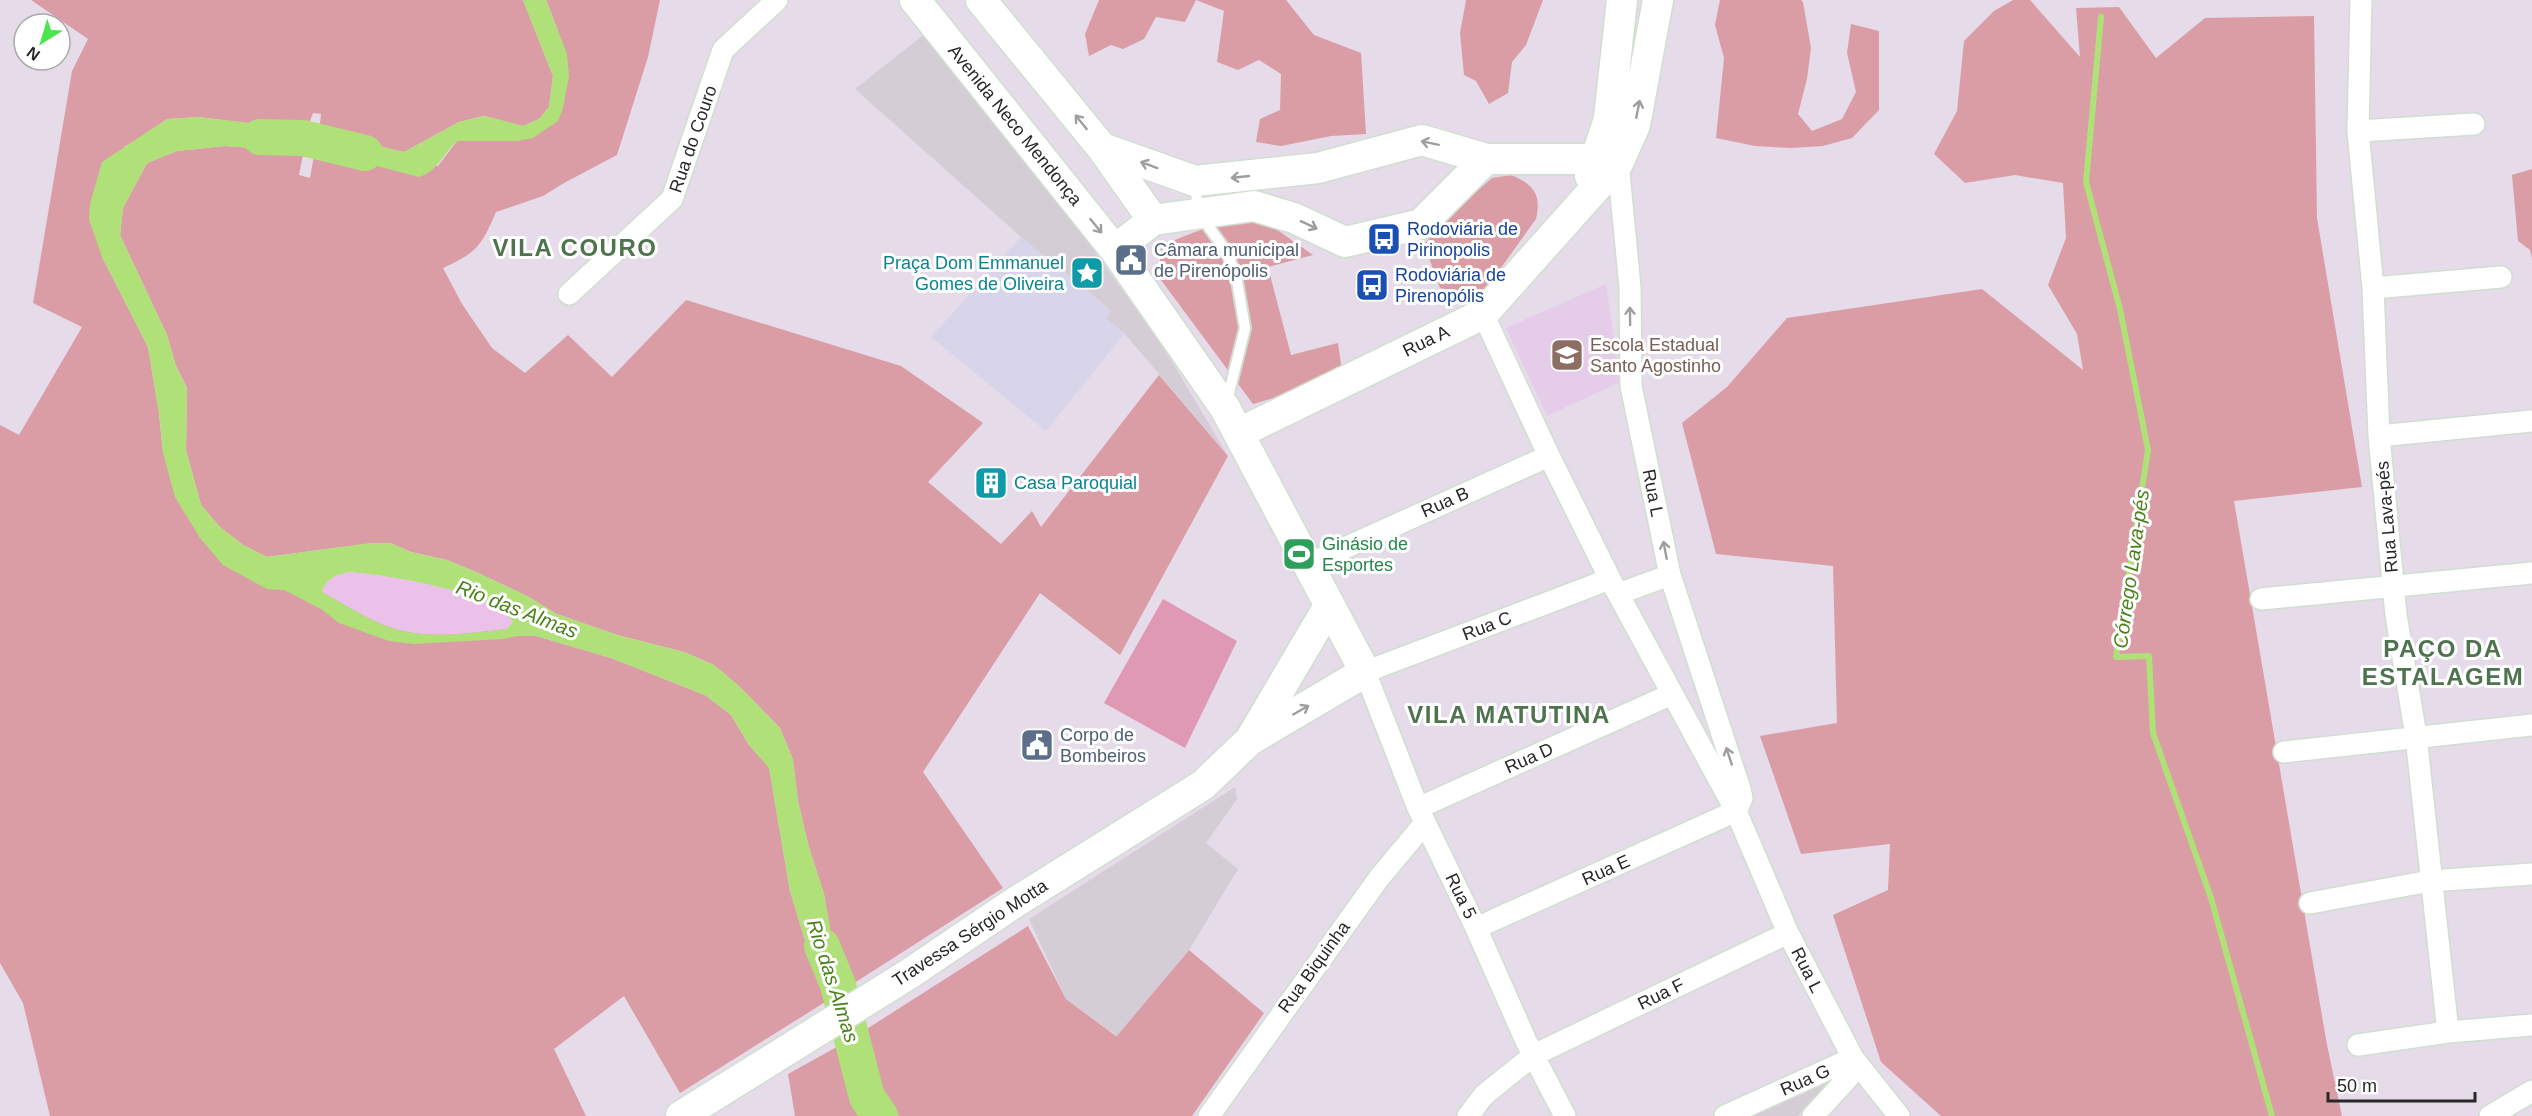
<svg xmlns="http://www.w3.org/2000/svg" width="2532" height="1116" font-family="Helvetica,sans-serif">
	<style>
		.education { fill: #e5cce9 }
		.medical { fill: #d8d5eb }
		.green { fill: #da9da6 }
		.sand { fill: #ebc1e9 }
		.pitch { fill: #e099b4 }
		.plaza { fill: #d4cdd6 }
		.water { fill: #b0e078; fill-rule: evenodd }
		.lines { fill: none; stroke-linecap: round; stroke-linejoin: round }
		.stream { stroke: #b0e078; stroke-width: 6 }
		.river { stroke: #b0e078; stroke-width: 36 }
		.lane-casing { stroke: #d0dfd0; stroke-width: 14 }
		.street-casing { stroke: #d0dfd0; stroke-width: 24 }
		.secondary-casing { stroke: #d0dfd0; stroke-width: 33 }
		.lane { stroke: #fff; stroke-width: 10 }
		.street { stroke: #fff; stroke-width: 21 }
		.secondary { stroke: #fff; stroke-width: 30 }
		.oneway { stroke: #9e9e9e }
		.labels { text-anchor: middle; stroke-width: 6; stroke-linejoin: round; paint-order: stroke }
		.street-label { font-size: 18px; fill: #282828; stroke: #fff }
		.transit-label { font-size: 18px; fill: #164399; stroke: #fff; text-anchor: start }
		.service-label { font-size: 18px; fill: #4e5e75; stroke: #fff; text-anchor: start }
		.culture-label { font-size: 18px; fill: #0d838f; stroke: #fff; text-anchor: end }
		.education-label { font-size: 18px; fill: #785e54; stroke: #fff; text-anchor: start }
		.leisure-label { font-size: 18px; fill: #27864d; stroke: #fff; text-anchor: start }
		.water-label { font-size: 20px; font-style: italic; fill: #4a821a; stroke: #fff }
		.district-label { font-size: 24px; font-weight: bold; letter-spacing: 1.5px; fill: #4e734e; stroke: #fff }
	</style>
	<rect width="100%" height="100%" fill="#e5dbe9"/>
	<path class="education" d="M1606 284 1620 382 1547 416 1506 328Z"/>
	<path class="medical" d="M1021 237 1111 310 1106 318 1124 334 1046 431 931 337Z"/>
	<path class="green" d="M31 0H523L553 76 549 107 539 119 523 126 484 116 459 122 404 152 319 132 321 114 313 113 307 130 198 117 167 119 145 135 124 147 102 257 148 347 159 413 163 453 200 538 321 591 536 636 611 658 705 695 731 715 749 745 769 767 790 891 813 967 830 999 680 1093 624 996 554 1049 586 1116H50L23 1003 0 963V425L19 435 82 327 33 303 72 71 88 39Z
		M546 0H660L648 57 617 155 564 183 543 196 496 212C481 247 477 252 443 268L462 304 492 348 525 373 568 335 612 377 686 300 901 366 983 423 928 482 1001 544 1032 511 1041 527 1159 375 1228 456 1120 655 1040 593 923 772 1003 888 851 985 831 934 824 894 808 844 798 801 793 760 780 728 740 687 714 665 684 652 617 635 557 614 527 596 476 572 447 560 411 552 390 543 341 547 267 557 243 545 220 527 201 505 186 450 187 388 176 366 167 335 120 235 123 208 147 163 177 151 225 146 291 151 304 149 299 175 310 178 315 150 355 162 438 166 457 141H517L558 121V31Z
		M1099 0H1286L1314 35 1361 53 1366 134 1331 136 1281 146 1256 142 1260 119 1280 110 1281 74 1259 60 1238 70 1217 62 1224 11 1196 0 1185 22 1156 17 1144 39 1123 49 1111 45 1089 56 1085 34Z
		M1466 0H1543L1526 45 1512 62 1508 93 1489 104 1476 81 1464 75 1460 33Z
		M1720 0H1801L1803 2 1811 48 1807 79 1798 114 1812 131 1842 119 1856 92 1847 53 1851 24 1879 31V110L1852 138 1823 146 1791 148 1755 146 1716 138 1724 58 1715 25Z
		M2013 0H2030L2080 57 2076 8 2119 7 2156 58 2205 18 2314 16 2317 218 2362 487 2234 501 2327 1045 2342 1116H1941L1881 1062 1833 915 1888 890 1890 844 1801 854 1760 736 1837 723 1833 566 1716 554 1682 423 1727 387 1787 318 1982 289 2083 370 2077 334 2048 285 2066 238 2063 183 2015 175 1965 183 1934 154 1957 111 1964 41 1994 11Z
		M2532 169V258L2530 250 2518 241 2512 175Z
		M1511 175C1533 184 1542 194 1536 219L1480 297 1440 288 1424 244 1470 197 1492 178Z
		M1241 214 1269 224 1313 255 1268 267 1291 355 1338 343 1342 371 1277 397 1253 404 1158 276 1162 245Z
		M1028 926 1066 999 1116 1036 1189 950 1264 1013 1192 1116H899L880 1087 862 1032Z
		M844 1043C845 1059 851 1070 856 1084 860 1096 858 1106 866 1116H795L788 1074Z"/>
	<path class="sand" d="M351 572C388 576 492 590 513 622L507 629C470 633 428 640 392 628 367 620 344 604 322 592 326 578 338 574 351 572Z"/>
	<path class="pitch" d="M1163 599 1237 641 1185 748 1104 703Z"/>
	<path class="plaza" d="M926 33 1040 176 1162 345 1228 456 1125 334 1106 318 1111 310 1021 237 855 89Z
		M1235 787 1237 799 1206 843 1238 869 1189 950 1117 1036 1066 999 1029 919Z
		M1827 1083 1798 1116H1752Z"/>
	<path class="water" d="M523 0H546L567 54 569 76 563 108 558 121 533 138 517 141H457C443 154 438 171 419 177L315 150 319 132 404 152 459 122 485 116 523 126 539 119 549 107 553 76Z
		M198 117 311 130 304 149 291 151 225 146 177 151 147 163 123 208 120 235 167 335 176 366 187 389 186 450 201 505 220 527 243 545 267 557 370 543H390L411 552 447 560 476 572 527 596 557 614 617 635 684 652 714 665 740 687 780 728 793 760 798 801 808 844 824 894 831 934 851 985 830 999 813 967 790 891 769 768 749 745 731 715 705 695 611 658 536 636H517L503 639 413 644 389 641 339 623 321 609 284 590 267 589 223 565 200 538 175 497 163 453 159 413 148 347 102 257 89 219 90 204 102 162 167 119ZM350 572C386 575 493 591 513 622L507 629C470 633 428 640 392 628 367 620 344 604 322 592 326 578 338 574 350 572Z
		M862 1032 880 1087 899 1116H866C858 1106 860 1096 856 1084 851 1070 845 1059 844 1043Z"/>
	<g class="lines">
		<path class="stream" d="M2101 17 2086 182 2120 309 2148 450 2116 657 2149 656 2153 733 2211 898 2272 1116"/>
		<path class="river" d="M260 137 303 138 365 153
			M822 946 838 985 867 1097 880 1116"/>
		<defs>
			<path id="lane" d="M1195 182 1198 212 1226 251 1236 275 1245 328 1227 401"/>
			<path id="street" d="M2361 0 2358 131 2373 288 2379 436 2396 615 2416 736 2448 1032
				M2358 131 2474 124
				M1618 163 1630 287 1631 386 1670 575 1740 789 1742 798 1736 811
				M2373 288 2501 277
				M569 294 672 199 723 50 777 0
				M1483 314 1549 456 1610 579 1736 811 1788 933 1853 1058 1899 1116
				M2379 436 2531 421
				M1309 564 1549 456
				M1618 594 1670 575
				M2261 599 2532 573
				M2284 752 2532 725
				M1418 808 1672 694
				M2310 903 2430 881 2532 874
				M1476 928 1736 811
				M2358 1045 2448 1032 2532 1025
				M1209 1116 1379 878 1425 823
				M1468 1116 1484 1095 1534 1055 1788 933
				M1565 1116 1526 1041 1476 928 1418 808 1365 672 1610 579
				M1725 1116 1853 1058
				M1813 1116 1858 1067
				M2490 1116 2532 1091"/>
			<path id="secondary" d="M915 0 1115 250 1225 408 1365 672 1250 740
				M981 0 1102 148 1153 220
				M1102 148 1195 181 1318 168 1422 140 1486 159H1596L1618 163
				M1590 176 1609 119 1622 0
				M1115 250 1153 220 1254 206 1294 218 1345 242 1421 224 1486 159
				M1239 433 1483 314 1618 163 1635 125 1658 0
				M681 1116 909 974 1014 903 1203 785 1250 740 1329 606"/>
		</defs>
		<use href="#lane" class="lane-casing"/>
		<use href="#street" class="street-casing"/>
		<use href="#secondary" class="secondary-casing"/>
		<use href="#lane" class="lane"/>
		<use href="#street" class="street"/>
		<use href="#secondary" class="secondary"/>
	</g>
	<defs><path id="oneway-shaft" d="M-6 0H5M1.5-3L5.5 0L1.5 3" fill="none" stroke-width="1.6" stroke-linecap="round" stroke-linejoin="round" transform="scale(1.5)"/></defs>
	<g class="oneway">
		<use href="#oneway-shaft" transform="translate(1638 109) rotate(-79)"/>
		<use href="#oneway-shaft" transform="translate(1081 122) rotate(-129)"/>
		<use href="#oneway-shaft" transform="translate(1430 143) rotate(-168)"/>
		<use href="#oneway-shaft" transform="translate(1149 165) rotate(-160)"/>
		<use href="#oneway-shaft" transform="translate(1240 177) rotate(174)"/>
		<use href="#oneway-shaft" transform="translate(1309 225) rotate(25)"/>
		<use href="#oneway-shaft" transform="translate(1096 226) rotate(51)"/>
		<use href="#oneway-shaft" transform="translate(1630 316) rotate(-91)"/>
		<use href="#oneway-shaft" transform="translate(1665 550) rotate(-101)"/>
		<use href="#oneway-shaft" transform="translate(1301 710) rotate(-30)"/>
		<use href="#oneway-shaft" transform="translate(1729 756) rotate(-108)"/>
	</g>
	<defs>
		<symbol id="bus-square" viewBox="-11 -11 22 22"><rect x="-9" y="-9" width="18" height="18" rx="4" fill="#1a4fb4" stroke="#fff"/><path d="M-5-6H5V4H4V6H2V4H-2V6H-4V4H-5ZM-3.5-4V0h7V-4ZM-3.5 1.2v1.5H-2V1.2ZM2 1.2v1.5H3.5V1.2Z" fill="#fff"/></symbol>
		<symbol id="civic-square" viewBox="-11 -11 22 22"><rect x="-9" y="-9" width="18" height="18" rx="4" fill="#5c6f8a" stroke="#fff"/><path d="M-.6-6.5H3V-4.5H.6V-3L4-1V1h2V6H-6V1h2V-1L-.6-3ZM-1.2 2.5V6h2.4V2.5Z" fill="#fff"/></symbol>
		<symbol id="sight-square" viewBox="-11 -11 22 22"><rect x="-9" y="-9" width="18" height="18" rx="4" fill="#0f9aa8" stroke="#fff"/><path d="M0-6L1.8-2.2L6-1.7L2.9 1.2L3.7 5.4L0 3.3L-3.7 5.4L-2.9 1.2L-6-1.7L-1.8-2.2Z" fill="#fff"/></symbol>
		<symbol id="school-square" viewBox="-11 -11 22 22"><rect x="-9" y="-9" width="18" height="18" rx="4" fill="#8d6e63" stroke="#fff"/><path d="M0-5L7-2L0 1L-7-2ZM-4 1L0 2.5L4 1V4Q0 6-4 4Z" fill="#fff"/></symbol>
		<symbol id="building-square" viewBox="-11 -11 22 22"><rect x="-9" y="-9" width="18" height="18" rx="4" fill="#0f9aa8" stroke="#fff"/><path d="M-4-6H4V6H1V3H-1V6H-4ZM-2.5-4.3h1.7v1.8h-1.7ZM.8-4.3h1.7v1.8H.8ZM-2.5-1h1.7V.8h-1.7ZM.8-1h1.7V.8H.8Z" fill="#fff"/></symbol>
		<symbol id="stadium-square" viewBox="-11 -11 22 22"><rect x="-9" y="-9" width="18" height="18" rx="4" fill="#2e9e5b" stroke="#fff"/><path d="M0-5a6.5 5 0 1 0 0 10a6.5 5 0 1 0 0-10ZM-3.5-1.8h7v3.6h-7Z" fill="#fff"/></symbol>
	</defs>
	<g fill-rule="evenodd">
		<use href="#bus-square" x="1365" y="220" width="38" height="38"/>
		<use href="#civic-square" x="1112" y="241" width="38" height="38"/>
		<use href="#sight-square" x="1068" y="254" width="38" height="38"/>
		<use href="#bus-square" x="1353" y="266" width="38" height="38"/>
		<use href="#school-square" x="1548" y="336" width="38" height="38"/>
		<use href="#building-square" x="972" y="464" width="38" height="38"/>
		<use href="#stadium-square" x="1280" y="535" width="38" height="38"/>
		<use href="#civic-square" x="1018" y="726" width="38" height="38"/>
	</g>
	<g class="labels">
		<g class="street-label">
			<text transform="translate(1015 125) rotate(51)" y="6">Avenida Neco Mendonça</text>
			<text transform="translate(693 139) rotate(-71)" y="6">Rua do Couro</text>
			<text transform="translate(1426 341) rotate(-26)" y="6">Rua A</text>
			<text transform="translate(1653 493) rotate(79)" y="6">Rua L</text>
			<text transform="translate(1445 502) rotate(-24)" y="6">Rua B</text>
			<text transform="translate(2387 517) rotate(-95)" y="6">Rua Lava-pés</text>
			<text transform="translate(1487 626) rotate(-21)" y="6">Rua C</text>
			<text transform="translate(1529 758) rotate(-24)" y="6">Rua D</text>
			<text transform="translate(1606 870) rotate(-24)" y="6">Rua E</text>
			<text transform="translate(1461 896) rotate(64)" y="6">Rua 5</text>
			<text transform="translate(970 933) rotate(-33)" y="6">Travessa Sérgio Motta</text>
			<text transform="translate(1314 967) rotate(-54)" y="6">Rua Biquinha</text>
			<text transform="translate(1807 970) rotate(63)" y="6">Rua L</text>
			<text transform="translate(1661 994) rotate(-26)" y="6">Rua F</text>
			<text transform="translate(1805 1080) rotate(-24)" y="6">Rua G</text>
		</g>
		<g class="transit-label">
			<text x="1407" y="235">Rodoviária de<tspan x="1407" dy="21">Pirinopolis</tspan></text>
			<text x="1395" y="281">Rodoviária de<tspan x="1395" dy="21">Pirenopólis</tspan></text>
		</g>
		<g class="service-label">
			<text x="1154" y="256">Câmara municipal<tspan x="1154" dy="21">de Pirenópolis</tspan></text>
			<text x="1060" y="741">Corpo de<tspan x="1060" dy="21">Bombeiros</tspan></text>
		</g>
		<g class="culture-label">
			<text x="1064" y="269">Praça Dom Emmanuel<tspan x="1064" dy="21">Gomes de Oliveira</tspan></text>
			<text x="1014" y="489" text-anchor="start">Casa Paroquial</text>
		</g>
		<g class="education-label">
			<text x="1590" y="351">Escola Estadual<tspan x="1590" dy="21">Santo Agostinho</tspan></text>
		</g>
		<g class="leisure-label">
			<text x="1322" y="550">Ginásio de<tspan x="1322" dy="21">Esportes</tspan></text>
		</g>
		<g class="water-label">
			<text transform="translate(2131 569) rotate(-82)" y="7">Córrego Lava-pés</text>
			<text transform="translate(517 609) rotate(21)" y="7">Rio das Almas</text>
			<text transform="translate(833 981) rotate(72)" y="7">Rio das Almas</text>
		</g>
		<g class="district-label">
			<text x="575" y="256">VILA COURO</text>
			<text x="2443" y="657">PAÇO DA<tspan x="2443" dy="28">ESTALAGEM</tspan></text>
			<text x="1509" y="723">VILA MATUTINA</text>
		</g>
	</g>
	<g transform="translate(42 42) rotate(217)"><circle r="28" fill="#ffffff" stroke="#a9a9a9" stroke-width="1.5"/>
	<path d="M0-4.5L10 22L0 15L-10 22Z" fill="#4be54d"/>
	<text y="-9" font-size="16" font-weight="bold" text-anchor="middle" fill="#282828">N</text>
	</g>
	<path d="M2328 1092v9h147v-9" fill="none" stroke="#282828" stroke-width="3"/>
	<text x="2337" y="1092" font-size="18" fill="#282828" stroke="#ffffff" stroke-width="4.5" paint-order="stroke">50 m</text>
</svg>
